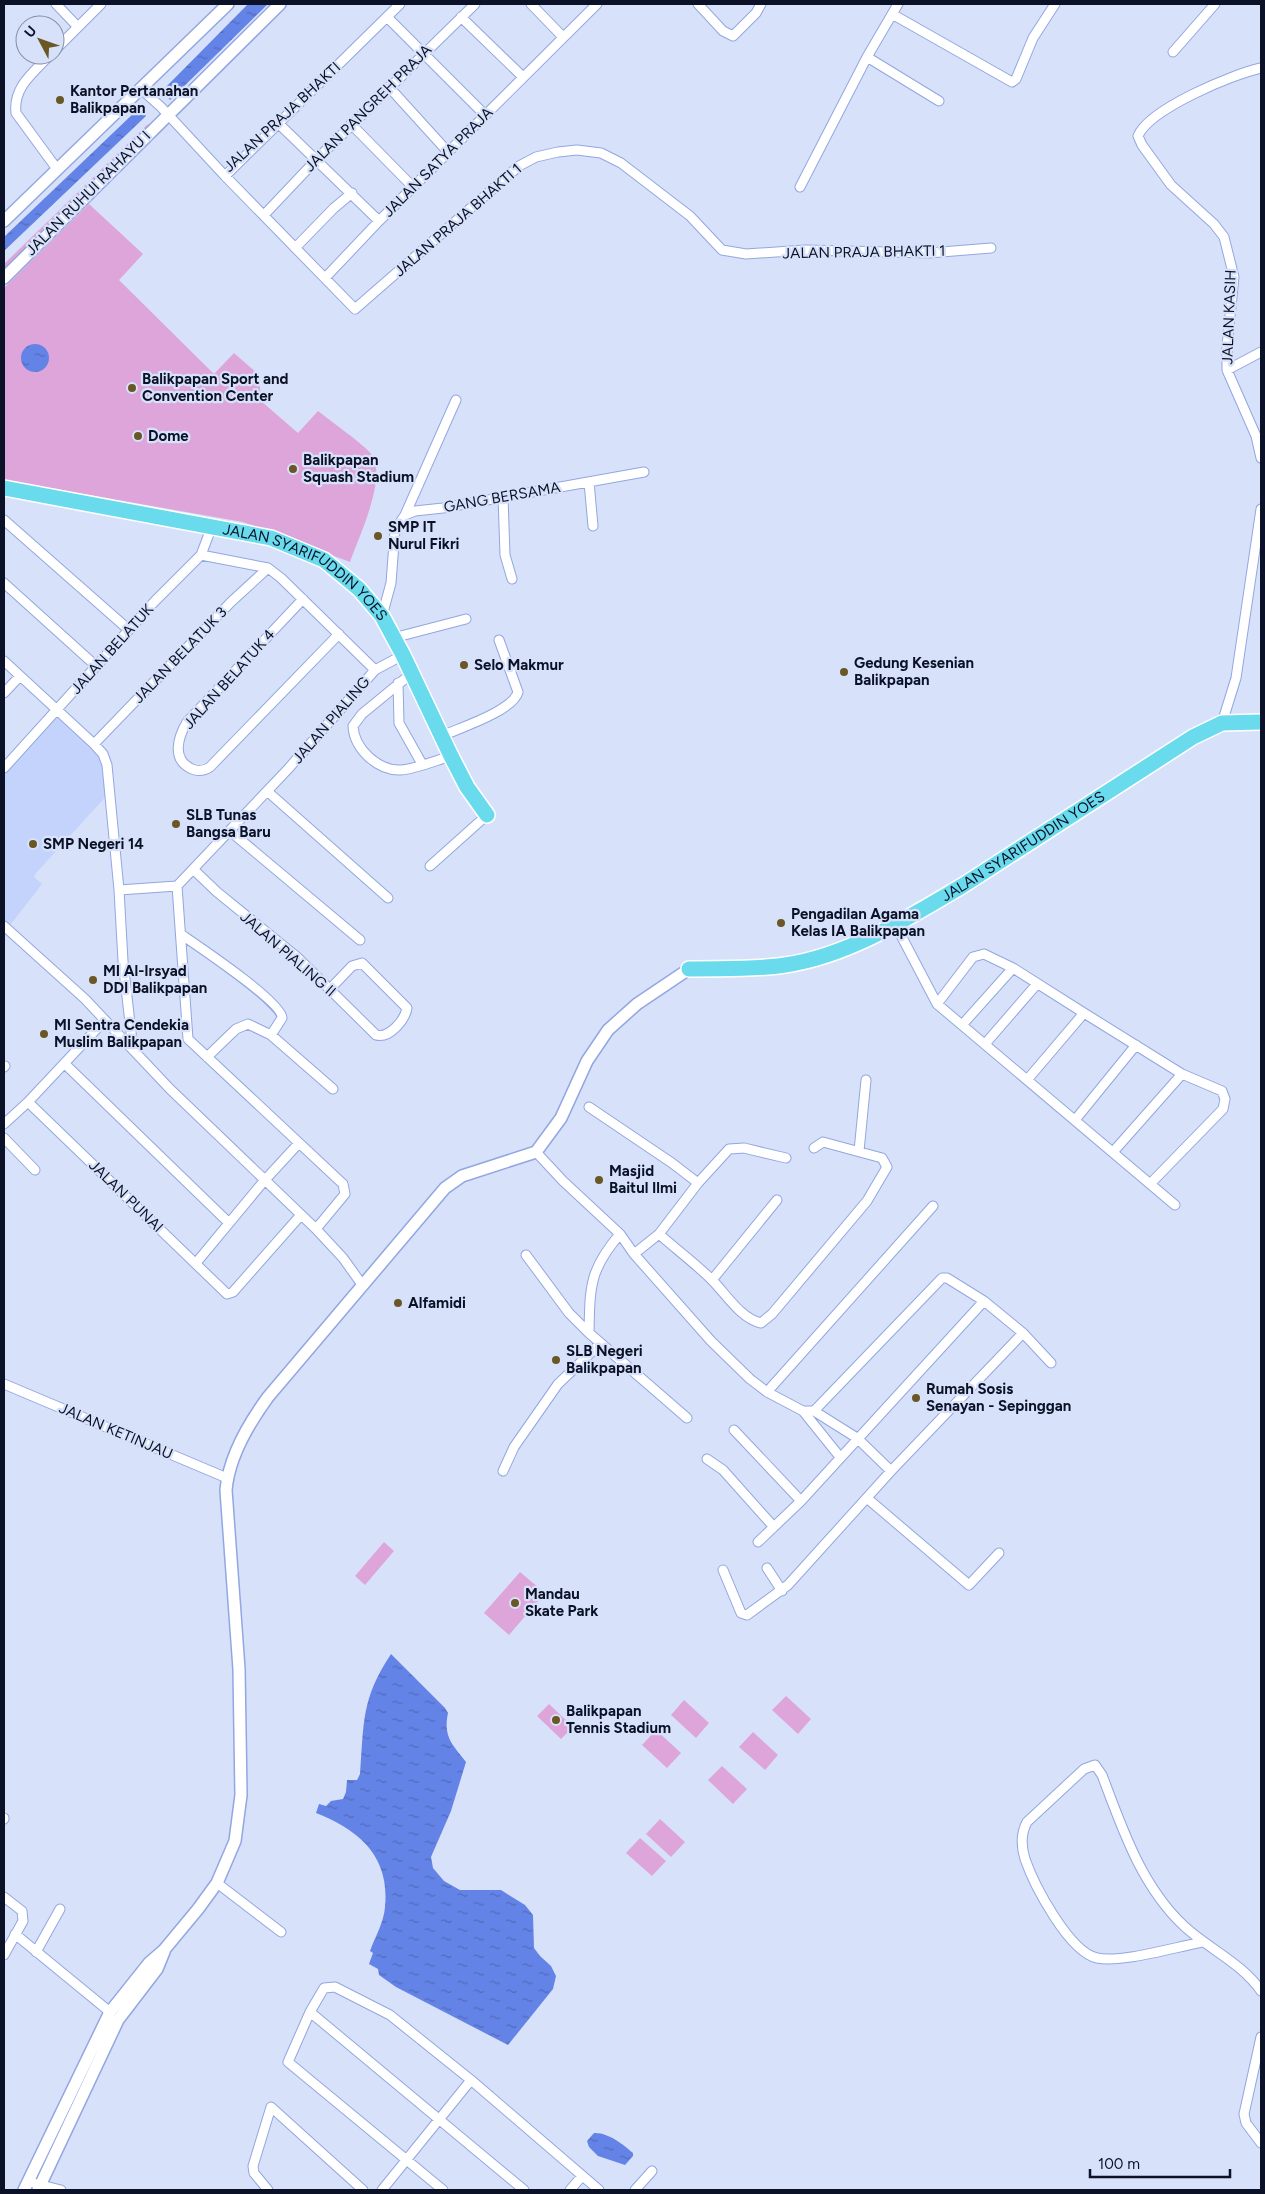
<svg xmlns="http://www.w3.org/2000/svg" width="1265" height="2194" font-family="Figtree,sans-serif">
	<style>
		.built { fill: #c4d3fc }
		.green { fill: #dea5da }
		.water { fill: url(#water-ripples) }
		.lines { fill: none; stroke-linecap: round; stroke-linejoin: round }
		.minor-casing { stroke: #92a7e1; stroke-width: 11 }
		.tertiary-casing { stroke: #92a7e1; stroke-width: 14 }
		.trunk-casing { stroke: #fff; stroke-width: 18 }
		.minor { stroke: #fff; stroke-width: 9 }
		.tertiary { stroke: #fff; stroke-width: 11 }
		.trunk { stroke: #6adbec; stroke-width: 15 }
		.poi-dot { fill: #695725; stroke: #d7e1f9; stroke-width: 2 }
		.labels { text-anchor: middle; stroke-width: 4.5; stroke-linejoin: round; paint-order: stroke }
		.poi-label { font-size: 15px; font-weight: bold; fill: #0b1227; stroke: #d7e1f9; text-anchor: start }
		.street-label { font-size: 15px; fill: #0b1227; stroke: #d7e1f9 }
	</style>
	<defs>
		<pattern id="water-ripples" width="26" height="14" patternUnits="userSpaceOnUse" patternTransform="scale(1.25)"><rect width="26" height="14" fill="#6483e6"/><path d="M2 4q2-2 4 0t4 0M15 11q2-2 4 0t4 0" fill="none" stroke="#516aba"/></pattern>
	</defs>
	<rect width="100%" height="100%" fill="#d7e1f9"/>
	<path class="built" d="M59 715 101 756 110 792 36 873 34 877 42 884 7 929 4 925V774Z"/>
	<path class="green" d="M148 124 153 128 4 274V264Z
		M89 204 143 254 119 280 214 374 234 353 259 375 261 401 298 433 318 411C329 420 365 445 372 455 387 479 359 536 350 562L243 522 4 480V288Z
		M384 1542 394 1551 365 1585 355 1576Z
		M520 1572 545 1593 509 1635 484 1613Z
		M786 1696 811 1719 798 1734 772 1710Z
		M684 1700 709 1723 696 1738 671 1715Z
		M549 1704 573 1727 561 1739 537 1716Z
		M656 1730 681 1753 667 1768 642 1745Z
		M753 1732 778 1755 765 1770 739 1747Z
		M722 1766 747 1789 733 1804 708 1780Z
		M660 1819 685 1842 671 1857 646 1834Z
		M640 1838 666 1861 652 1876 626 1853Z"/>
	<path class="water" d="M248 4H268L170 100 162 91Z
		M137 110 142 111 146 116 4 251V237Z
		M21 358a14 14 0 1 1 28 0a14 14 0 1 1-28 0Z
		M391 1654 445 1708 448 1713C443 1737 452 1744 466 1762L451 1811 431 1857 433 1868 444 1881 460 1890H501L525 1905 533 1915 534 1948 540 1956 551 1966 556 1976 553 1989 508 2045 396 1987 379 1975 378 1969 369 1964 373 1953 370 1951C375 1937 384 1922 385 1907 390 1856 359 1830 316 1813L319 1804 326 1806 331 1801 343 1799 346 1792 347 1780H357L360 1774C364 1723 361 1699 391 1654Z
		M594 2133C607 2132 623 2144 633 2153V2156L625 2165 598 2156 589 2147 587 2141Z"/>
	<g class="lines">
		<defs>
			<path id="minor" d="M56 4 77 26
				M531 4 563 37
				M698 4 723 31 733 36 756 13 761 4
				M892 14 1012 82 1016 79 1033 38 1055 4
				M387 17 485 115
				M461 17 523 77
				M55 50 101 4
				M1173 52 1215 4
				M50 55C33 73 13 87 16 113L57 169
				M867 57 939 101
				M1261 68C1233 74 1149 109 1138 136L1142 145 1171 185 1214 224 1224 237 1234 277 1227 346V370L1256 436 1261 458
				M389 87 448 152
				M141 89 161 107 225 176 400 4
				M278 123 379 221 597 4
				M351 124 412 186
				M225 176 355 309 519 166 536 157 558 152 577 150 601 153 621 163 690 216 722 250 746 254 805 250 929 253 991 248
				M800 187 867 57 898 4
				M264 215 317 159 475 4
				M295 248 334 208 352 193
				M325 278 379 221
				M1227 370 1261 352
				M589 482 593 526
				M503 496 505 555 512 579
				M405 515 456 400
				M4 520 129 630
				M4 583 96 666
				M303 599 187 722C178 737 171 760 192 769 199 772 204 771 210 767L339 634
				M382 616 391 583 395 530 405 515 415 511 443 508 644 472
				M393 638 466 619
				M4 661 94 744 103 754 107 765 119 890 123 961 133 1050
				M375 670 403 655
				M412 673 362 714 353 726C354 748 377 771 401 770 415 769 437 760 451 756
				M398 683 399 723 422 764
				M4 693 20 676
				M1222 723 1236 678 1261 509
				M442 736C459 728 513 711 518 692L499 640
				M94 744 231 602 268 568
				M4 768 155 601 201 555 212 526
				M267 791 388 898
				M230 831 360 940
				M430 866 487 815
				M194 870 217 892 297 957 376 1035C389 1039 405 1020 407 1008L362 963 352 966 330 989
				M177 886 188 1039 343 1184 345 1194 316 1229
				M119 890 177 886 288 769 375 670 281 578 268 568 201 555
				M895 924 937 1004 1175 1205
				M4 926 85 999 170 1089 316 1229 343 1258 363 1286
				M182 935C198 946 283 1003 282 1018L271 1035
				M937 1004 973 957 984 954 1013 968 1084 1013 1027 1080
				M1084 1013 1182 1074 1113 1152
				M105 1020 28 1102 227 1294 233 1292 300 1216
				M962 1025 1013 968
				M985 1044 1037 984
				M207 1057 236 1029 248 1024 271 1035 333 1089
				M65 1064 229 1223
				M4 1067 5 1066
				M589 1107 672 1163 698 1183
				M1075 1120 1136 1045
				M4 1124 28 1102
				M4 1138 35 1170
				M859 1151 866 1080
				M536 1152 563 1181 620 1234 634 1254 711 1341 750 1379 767 1392 803 1411H814L857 1438 891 1471
				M786 1158 744 1148 729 1149 698 1183 659 1234C677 1250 696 1264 712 1280 726 1294 741 1319 761 1323L772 1314 867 1201 887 1167 882 1158 823 1142 814 1148
				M1150 1184 1223 1109 1225 1099 1222 1091 1182 1074
				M620 1234C589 1270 590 1287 589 1333L687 1418
				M634 1254 659 1234
				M526 1255 569 1313 589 1333
				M196 1263 264 1181 299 1143
				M712 1280 777 1200
				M4 1384 227 1478
				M767 1392 933 1206
				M803 1411 840 1457
				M814 1411 942 1278H947L984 1301 1023 1333
				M734 1430 801 1501
				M707 1459 723 1470 773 1526
				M503 1471 514 1447 558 1384 601 1343
				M868 1499 969 1585 999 1553
				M758 1542 801 1501 984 1301
				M767 1568 782 1591
				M723 1570 741 1613 747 1615 788 1585 891 1471 1023 1333 1051 1363
				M4 1818V1819
				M217 1883 281 1932
				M4 1897 22 1911 23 1921 4 1955
				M15 1934 110 2012
				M1203 1942C1175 1947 1123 1963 1097 1958 1069 1952 1034 1885 1025 1859 1021 1846 1021 1833 1027 1822L1084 1769 1095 1765 1102 1775C1122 1828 1141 1885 1183 1925 1207 1948 1242 1963 1261 1991
				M36 1952 60 1909
				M310 2012 524 2190
				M1261 2037 1244 2114 1246 2123 1261 2143
				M29 2182 61 2190
				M268 2190 254 2173 253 2166 271 2107 363 2190
				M382 2190 471 2080
				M443 2190 288 2062 310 2012 324 1988 335 1987 390 2015 471 2080 599 2190
				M570 2190 582 2176
				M635 2190 652 2171"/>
			<path id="tertiary" d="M4 221 228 4
				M4 278 280 4
				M24 2190 110 2012 149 1963 164 1950 198 1909 217 1883 235 1841 241 1795 239 1669 226 1490C229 1456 249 1423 268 1397L445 1188 462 1176 536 1152 561 1118 587 1061 608 1030 637 1004 689 969
				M38 2190 118 2020 157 1969 164 1952"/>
			<g id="trunk">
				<path id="s1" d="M4 488 271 538 324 560 359 589 382 616 403 655 451 756 467 787 487 815"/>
				<path id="s2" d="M689 969C721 968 753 970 785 965 848 956 908 918 962 886L1193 737 1222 723 1261 722"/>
			</g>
		</defs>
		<use href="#minor" class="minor-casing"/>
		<use href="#tertiary" class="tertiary-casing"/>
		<use href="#trunk" class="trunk-casing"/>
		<use href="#minor" class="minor"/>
		<use href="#tertiary" class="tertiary"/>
		<use href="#trunk" class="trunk"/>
	</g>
	<g class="poi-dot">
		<circle cx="60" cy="100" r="5"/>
		<circle cx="132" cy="388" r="5"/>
		<circle cx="138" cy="436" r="5"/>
		<circle cx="293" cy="469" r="5"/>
		<circle cx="378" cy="536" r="5"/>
		<circle cx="464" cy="665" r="5"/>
		<circle cx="844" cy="672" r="5"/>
		<circle cx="176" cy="824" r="5"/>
		<circle cx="33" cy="844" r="5"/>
		<circle cx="781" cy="923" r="5"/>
		<circle cx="93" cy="980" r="5"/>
		<circle cx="44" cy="1034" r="5"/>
		<circle cx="599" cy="1180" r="5"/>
		<circle cx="398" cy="1303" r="5"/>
		<circle cx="556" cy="1360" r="5"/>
		<circle cx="916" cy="1398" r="5"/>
		<circle cx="515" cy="1603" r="5"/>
		<circle cx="556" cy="1720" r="5"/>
	</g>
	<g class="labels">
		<g class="poi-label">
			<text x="70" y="96">Kantor Pertanahan<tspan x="70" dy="17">Balikpapan</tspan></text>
			<text x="142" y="384">Balikpapan Sport and<tspan x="142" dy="17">Convention Center</tspan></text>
			<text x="148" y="441">Dome</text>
			<text x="303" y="465">Balikpapan<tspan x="303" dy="17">Squash Stadium</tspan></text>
			<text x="388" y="532">SMP IT<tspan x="388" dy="17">Nurul Fikri</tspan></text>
			<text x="854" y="668">Gedung Kesenian<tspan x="854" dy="17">Balikpapan</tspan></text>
			<text x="474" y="670">Selo Makmur</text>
			<text x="186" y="820">SLB Tunas<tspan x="186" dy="17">Bangsa Baru</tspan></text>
			<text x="43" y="849">SMP Negeri 14</text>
			<text x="791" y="919">Pengadilan Agama<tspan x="791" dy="17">Kelas IA Balikpapan</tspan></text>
			<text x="103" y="976">MI Al-Irsyad<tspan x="103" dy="17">DDI Balikpapan</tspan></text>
			<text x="54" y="1030">MI Sentra Cendekia<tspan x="54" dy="17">Muslim Balikpapan</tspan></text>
			<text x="609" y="1176">Masjid<tspan x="609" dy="17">Baitul Ilmi</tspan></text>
			<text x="408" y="1308">Alfamidi</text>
			<text x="566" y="1356">SLB Negeri<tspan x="566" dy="17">Balikpapan</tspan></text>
			<text x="926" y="1394">Rumah Sosis<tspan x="926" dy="17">Senayan - Sepinggan</tspan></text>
			<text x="525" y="1599">Mandau<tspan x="525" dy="17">Skate Park</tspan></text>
			<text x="566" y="1716">Balikpapan<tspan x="566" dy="17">Tennis Stadium</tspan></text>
		</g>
		<g class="street-label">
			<text transform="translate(368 108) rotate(-45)" y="5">JALAN PANGREH PRAJA</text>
			<text transform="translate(282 117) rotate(-43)" y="5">JALAN PRAJA BHAKTI</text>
			<text transform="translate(438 162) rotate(-45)" y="5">JALAN SATYA PRAJA</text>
			<text transform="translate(88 193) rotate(-45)" y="5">JALAN RUHUI RAHAYU I</text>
			<text transform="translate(458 220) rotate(-41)" y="5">JALAN PRAJA BHAKTI 1</text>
			<text transform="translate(864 252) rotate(-1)" y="5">JALAN PRAJA BHAKTI 1</text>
			<text transform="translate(1229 317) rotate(-88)" y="5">JALAN KASIH</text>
			<text transform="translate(502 497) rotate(-10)" y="5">GANG BERSAMA</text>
			<text dy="5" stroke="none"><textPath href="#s1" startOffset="318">JALAN SYARIFUDDIN YOES</textPath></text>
			<text transform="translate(112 649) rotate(-48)" y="5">JALAN BELATUK</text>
			<text transform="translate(180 655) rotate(-46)" y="5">JALAN BELATUK 3</text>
			<text transform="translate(229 679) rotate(-48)" y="5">JALAN BELATUK 4</text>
			<text transform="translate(331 720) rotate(-49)" y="5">JALAN PIALING</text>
			<text dy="5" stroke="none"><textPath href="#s2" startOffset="364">JALAN SYARIFUDDIN YOES</textPath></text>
			<text transform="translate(288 954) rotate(41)" y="5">JALAN PIALING II</text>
			<text transform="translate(126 1196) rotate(44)" y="5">JALAN PUNAI</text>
			<text transform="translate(116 1431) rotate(23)" y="5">JALAN KETINJAU</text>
		</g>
	</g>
	<rect width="1265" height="2194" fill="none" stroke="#0b1227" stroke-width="10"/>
	<g transform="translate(40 40) rotate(311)"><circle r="24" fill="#d7e1f9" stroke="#858ea5"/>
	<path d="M0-4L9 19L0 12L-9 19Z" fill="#695725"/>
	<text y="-8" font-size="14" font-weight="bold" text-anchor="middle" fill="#0b1227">U</text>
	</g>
	<path d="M1090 2169v8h140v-8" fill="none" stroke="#0b1227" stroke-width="2.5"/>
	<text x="1098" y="2169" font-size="15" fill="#0b1227" stroke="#d7e1f9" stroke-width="4" paint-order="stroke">100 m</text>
</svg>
